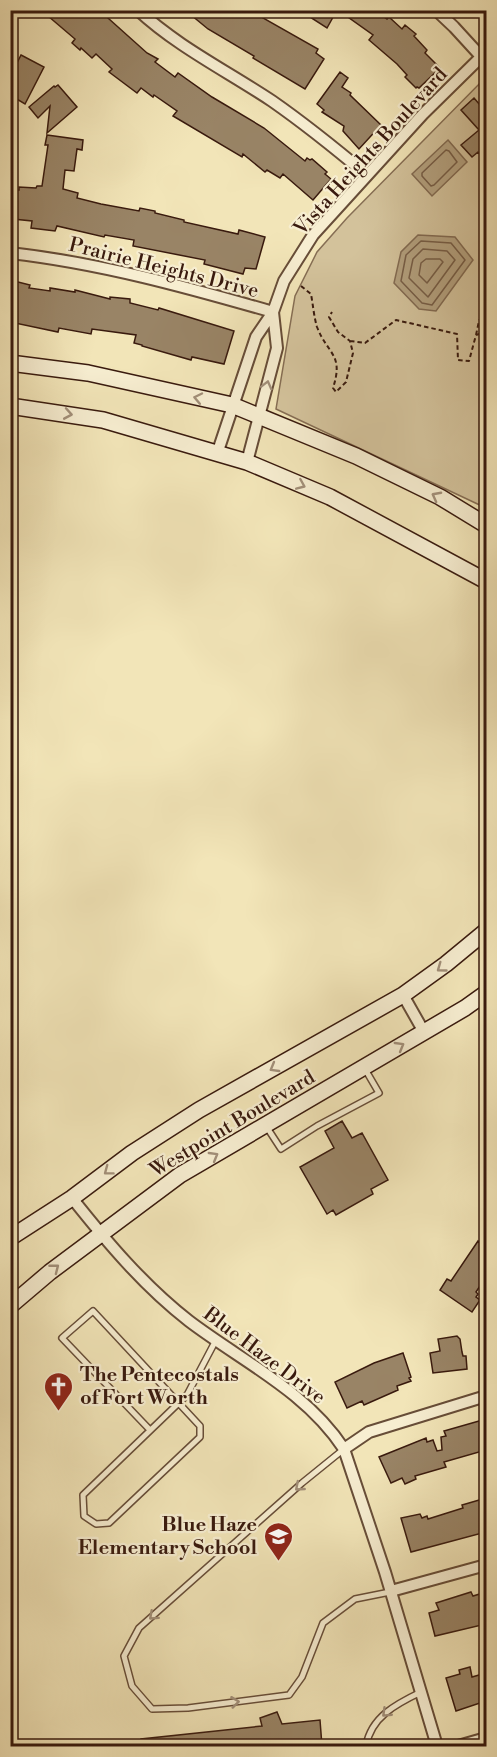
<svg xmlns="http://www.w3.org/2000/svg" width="497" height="1757" font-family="'Libre Bodoni',serif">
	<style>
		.green { fill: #d3c29b; stroke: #866e54; stroke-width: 1.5 }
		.water { fill: #b3a07e; stroke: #826a51; stroke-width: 1.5 }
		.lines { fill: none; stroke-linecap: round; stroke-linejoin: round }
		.shore { stroke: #765d46; stroke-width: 1.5 }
		.building { fill: #998466; stroke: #391a0e; stroke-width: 1.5 }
		.service-casing { stroke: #674d38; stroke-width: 8 }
		.minor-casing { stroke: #674d38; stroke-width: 14 }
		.secondary-casing { stroke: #391a0e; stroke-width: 18 }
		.path { stroke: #391a0e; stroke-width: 2; stroke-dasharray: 4.5 3; stroke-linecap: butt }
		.service { stroke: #f7eed1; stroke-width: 5 }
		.minor { stroke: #f7eed1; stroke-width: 10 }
		.secondary { stroke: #f7eed1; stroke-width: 15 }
		.oneway { stroke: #a28f79 }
		.labels { text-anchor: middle; stroke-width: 4.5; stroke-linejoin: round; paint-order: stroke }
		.street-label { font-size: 20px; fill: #391a0e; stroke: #f7eed1 }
		.poi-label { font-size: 20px; font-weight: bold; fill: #391a0e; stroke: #f7eed1; text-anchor: start }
	</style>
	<rect width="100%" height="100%" fill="#f2e5b8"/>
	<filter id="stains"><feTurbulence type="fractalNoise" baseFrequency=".00333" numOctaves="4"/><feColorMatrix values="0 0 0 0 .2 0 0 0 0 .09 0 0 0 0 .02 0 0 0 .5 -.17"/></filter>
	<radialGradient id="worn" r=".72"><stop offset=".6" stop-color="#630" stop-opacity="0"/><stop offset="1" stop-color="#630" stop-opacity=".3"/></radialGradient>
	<path class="green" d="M486 77V508L276 409 295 296 317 252 347 218Z"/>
	<path class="water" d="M448 140 467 162 432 196 412 174Z
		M418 235 455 237 473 260 436 311 419 309 394 283 401 252Z"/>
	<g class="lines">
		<path class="shore" d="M446 150 449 151 457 162 434 185 431 186 422 176V173Z
			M421 241 451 243 465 260 432 305 422 303 401 281 406 255Z
			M423 249 447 251 455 260 428 297 409 278 413 259Z
			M426 259H440L443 262 427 283 419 275 421 263Z"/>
	</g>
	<path class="building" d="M41 10H99L147 53 158 59 155 62 175 77 178 73 212 97 264 128 305 161 307 158 310 160 312 159 327 172 325 174 331 179 313 200 283 174 280 178 267 170 265 172 243 154 242 157 173 116 177 111 154 95 153 97 141 88 137 93 109 72 112 69 96 54 92 58 81 48 80 50 72 43 75 39Z
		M185 10H244L252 16 257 10 264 15 263 18 318 49 316 53 324 59 305 89 253 58 254 56 208 29Z
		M299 10H337L327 28Z
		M338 10H374L387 19 389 17 402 29 405 25 416 34 414 36 427 50 425 53 440 68 419 88 417 87 416 88 405 77 407 75 397 64 369 40 373 35Z
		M21 55 44 67 25 104 10 95V77Z
		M340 72 348 78 342 87 351 93 350 95 381 125 359 149 343 131 344 126 322 112 324 110 317 104Z
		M58 85 77 107 47 133 50 106 38 118 29 107 54 86 55 87Z
		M474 98 486 112V162L478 152 472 157 461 145 479 130 461 110Z
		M47 135 83 140 82 150 77 149 74 171 65 170 63 189 78 193 77 198 101 204 139 211 140 208 155 211V213L184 220V222L238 234 239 230 265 237 256 269 245 268 243 274 204 264 205 260 133 246 134 240 105 235 104 237 57 226 55 231 31 228 32 221 13 219V217H10V190H19V187L36 188 37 186H42L48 145H45Z
		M10 280 30 285 29 288 50 291V288L75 292V290L110 299V297L130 299V303L158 310 159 308 234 331 224 364 192 357 191 360 142 346V345L134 343 136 335 92 329 91 334 59 328 58 332 10 322Z
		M342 1121 352 1138 362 1133 388 1180 371 1189 373 1194 336 1215 333 1210 327 1214 300 1167 334 1148 325 1131Z
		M486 1233V1277L476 1292 478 1294 476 1297 480 1300 472 1312 440 1290 447 1279 451 1281 478 1241 479 1242Z
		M457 1336 460 1339 462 1352 463 1356H466L467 1369 433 1373 430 1353 440 1351 438 1339Z
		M403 1353 411 1377 409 1378 411 1381 397 1386 398 1390 364 1405 362 1401 347 1408 335 1382 374 1363Z
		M486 1419V1450L444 1462 446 1467 415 1476 416 1479 405 1484 402 1478 391 1483 379 1457 426 1438 427 1442 433 1440 437 1451 442 1450 441 1437 446 1436 444 1431Z
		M486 1498V1532L411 1552 401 1518 420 1514 422 1518 427 1516 428 1519 463 1508 462 1505Z
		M471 1592 473 1596 483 1593 486 1606V1624L435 1636 429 1613 439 1610 436 1603Z
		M470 1667 472 1677 486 1673V1701L456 1711 446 1678 460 1674 459 1670Z
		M277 1712 282 1724 320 1720 322 1746H141V1739L262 1726 260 1718Z"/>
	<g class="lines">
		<defs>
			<path id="service" d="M266 1126 281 1149 317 1126 379 1093 365 1069
				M150 1430 62 1338 93 1311 200 1426V1437L109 1523 96 1524 84 1516 83 1495 187 1395 216 1340
				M344 1449 302 1483 139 1628 124 1656 132 1686 152 1709 188 1708 289 1695 302 1677 323 1623 355 1599 390 1592
				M366 1746C371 1717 396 1704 421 1692"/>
			<path id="minor" d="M138 10C178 47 227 71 272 101 305 124 336 149 367 175
				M436 10 454 27 486 62
				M10 253C100 263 186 287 273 312
				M217 454 256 337 273 312 284 281 313 235 423 114 486 52
				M247 462 277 348 273 312
				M403 995 424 1032
				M72 1198C107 1242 144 1286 189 1321 243 1362 306 1391 344 1449L385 1572 437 1746
				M344 1449 369 1432 486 1396
				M391 1591 486 1565
				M458 1746 486 1738"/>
			<path id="secondary" d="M10 363 88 373 232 405 356 456 440 497 486 525
				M10 406 103 420 247 462 330 497 486 581
				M10 1238 72 1198 132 1153 199 1110 403 995 446 964 486 931
				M10 1306 50 1272 180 1175 465 1008 486 993"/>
		</defs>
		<use href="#service" class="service-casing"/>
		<use href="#minor" class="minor-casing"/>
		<use href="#secondary" class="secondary-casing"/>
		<path class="path" d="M301 286 311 294C313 305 314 317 317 327 328 355 344 354 333 388L336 392 346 382 353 353 350 341 338 332 329 317 332 312
			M476 335 479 321 486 306
			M350 341 365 343 396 320 457 334 458 360 469 361 476 335 486 332"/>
		<use href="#service" class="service"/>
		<use href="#minor" class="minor"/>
		<use href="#secondary" class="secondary"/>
	</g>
	<defs><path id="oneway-chevron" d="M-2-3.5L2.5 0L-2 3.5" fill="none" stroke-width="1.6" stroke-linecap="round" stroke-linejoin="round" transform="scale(1.5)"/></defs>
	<g class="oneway">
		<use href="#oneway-chevron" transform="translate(267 385) rotate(-76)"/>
		<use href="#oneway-chevron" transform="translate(198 398) rotate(-168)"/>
		<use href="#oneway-chevron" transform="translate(68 414) rotate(10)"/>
		<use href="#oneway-chevron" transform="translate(301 485) rotate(23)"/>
		<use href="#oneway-chevron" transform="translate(436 496) rotate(-152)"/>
		<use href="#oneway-chevron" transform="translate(441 968) rotate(144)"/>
		<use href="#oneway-chevron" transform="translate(400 1046) rotate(-30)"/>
		<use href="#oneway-chevron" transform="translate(274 1068) rotate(150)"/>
		<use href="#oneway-chevron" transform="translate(214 1156) rotate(-30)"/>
		<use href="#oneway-chevron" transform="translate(108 1171) rotate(143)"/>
		<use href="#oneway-chevron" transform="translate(55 1268) rotate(-38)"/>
		<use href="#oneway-chevron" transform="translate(299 1487) rotate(139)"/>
		<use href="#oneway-chevron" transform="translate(153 1616) rotate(138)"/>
		<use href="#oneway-chevron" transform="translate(235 1702) rotate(-7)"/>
		<use href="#oneway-chevron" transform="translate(386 1713) rotate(136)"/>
	</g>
	<defs>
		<symbol id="church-pin" viewBox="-11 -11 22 30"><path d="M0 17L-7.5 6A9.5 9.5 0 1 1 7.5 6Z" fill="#8f2418" stroke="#f7eed1"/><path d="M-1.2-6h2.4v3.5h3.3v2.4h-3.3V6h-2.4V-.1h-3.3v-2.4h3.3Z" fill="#fff"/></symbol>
		<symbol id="school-pin" viewBox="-11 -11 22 30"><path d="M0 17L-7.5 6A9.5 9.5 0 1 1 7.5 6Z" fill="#8f2418" stroke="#f7eed1"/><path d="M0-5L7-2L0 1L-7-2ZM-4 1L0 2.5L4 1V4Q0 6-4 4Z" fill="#fff"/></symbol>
	</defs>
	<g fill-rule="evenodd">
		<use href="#church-pin" x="42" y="1370" width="33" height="45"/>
		<use href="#school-pin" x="262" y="1520" width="33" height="45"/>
	</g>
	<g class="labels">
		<g class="street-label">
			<text transform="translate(370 151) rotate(-48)" y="7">Vista Heights Boulevard</text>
			<text transform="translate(164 267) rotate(14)" y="7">Prairie Heights Drive</text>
			<text transform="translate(232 1123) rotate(-31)" y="7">Westpoint Boulevard</text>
			<text transform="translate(265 1355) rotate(37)" y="7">Blue Haze Drive</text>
		</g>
		<g class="poi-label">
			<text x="80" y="1381">The Pentecostals<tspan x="80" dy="23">of Fort Worth</tspan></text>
			<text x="257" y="1531" text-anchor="end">Blue Haze<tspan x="257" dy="23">Elementary School</tspan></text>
		</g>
	</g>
	<rect width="497" height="1757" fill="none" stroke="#f2e5b8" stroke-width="36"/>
	<rect x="12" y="12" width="473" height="1733" fill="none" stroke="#391a0e" stroke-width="3"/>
	<rect x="18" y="18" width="461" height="1721" fill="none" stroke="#391a0e" stroke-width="1.5"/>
	<rect width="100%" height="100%" filter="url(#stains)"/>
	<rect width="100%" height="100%" fill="url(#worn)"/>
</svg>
